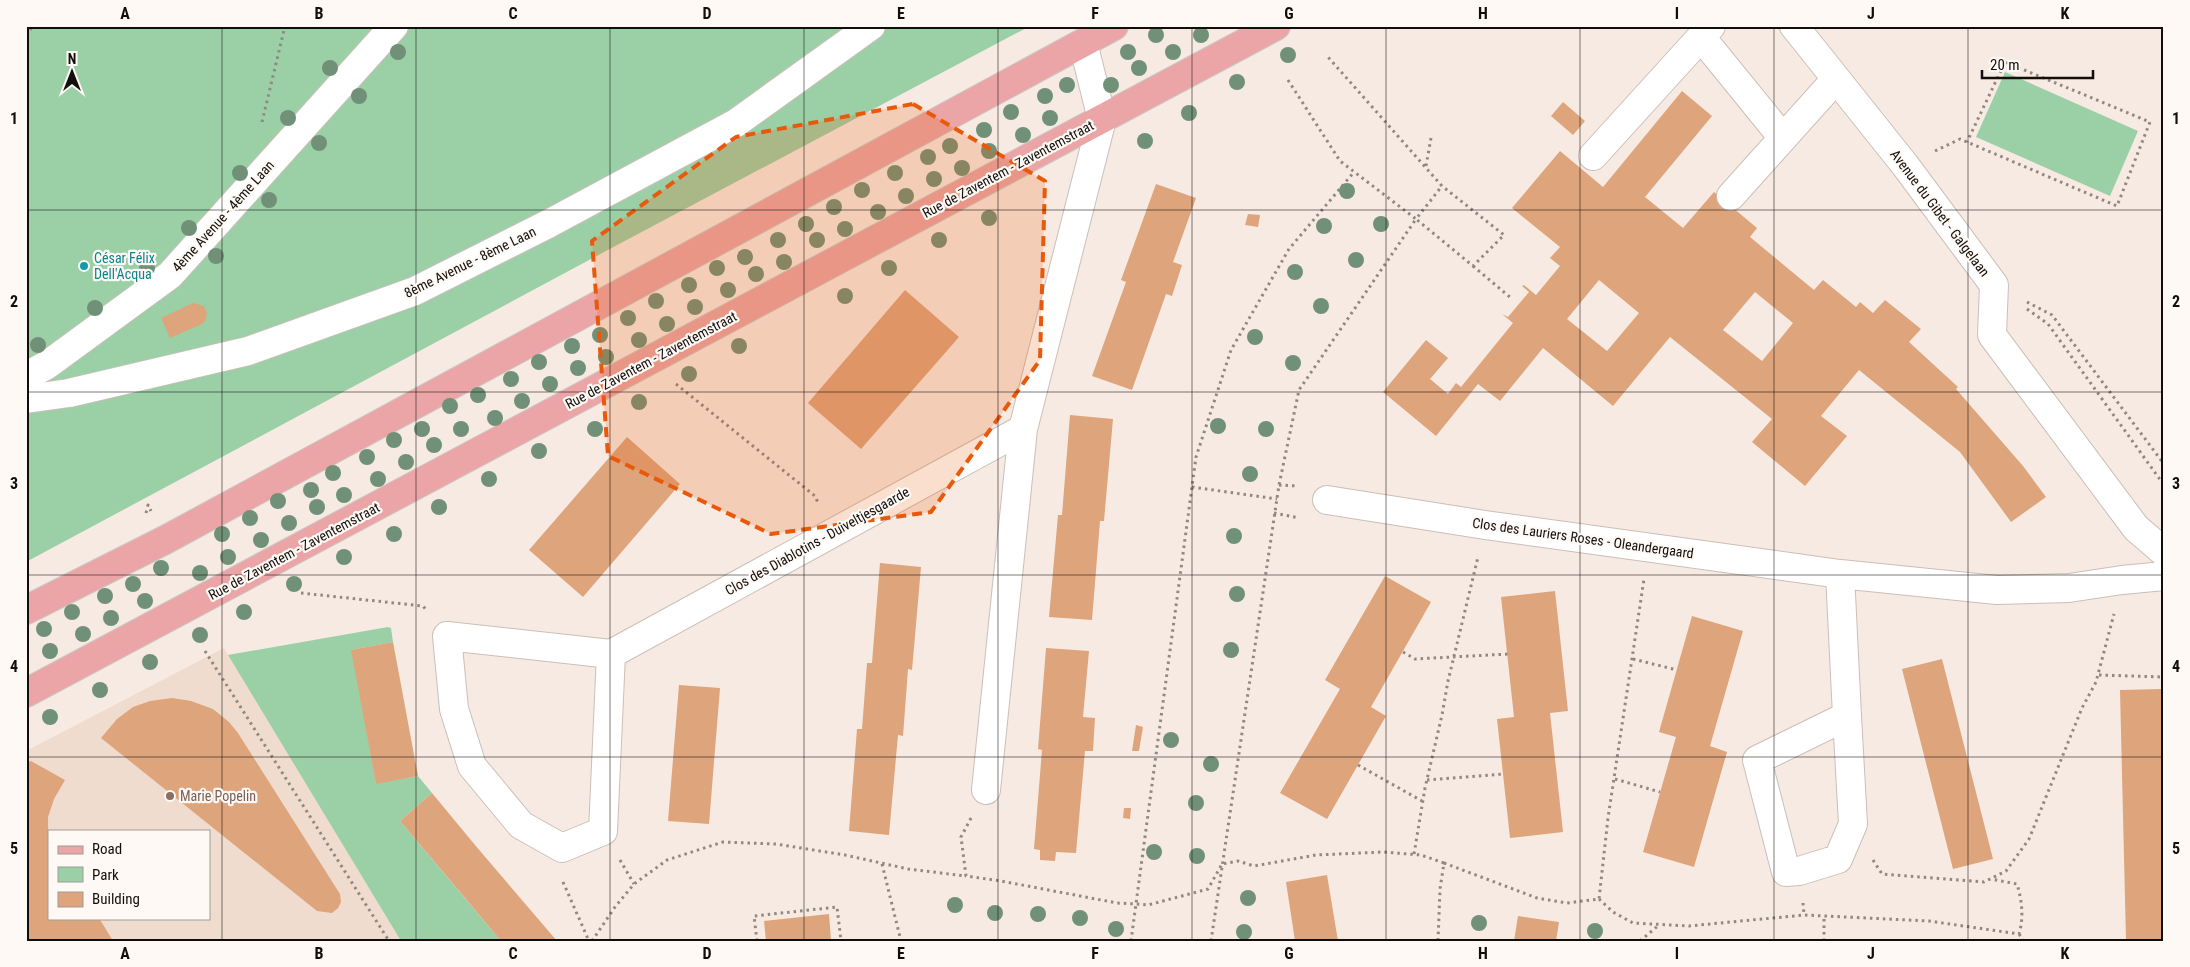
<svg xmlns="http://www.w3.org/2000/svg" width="2190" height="967" font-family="'Roboto Condensed',sans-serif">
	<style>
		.built { fill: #efdccf; fill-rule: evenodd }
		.green { fill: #9bd0a7 }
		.building { fill: #dea47c; fill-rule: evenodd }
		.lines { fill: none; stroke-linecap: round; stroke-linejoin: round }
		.minor-casing { stroke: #cbbfb7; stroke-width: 30 }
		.major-casing { stroke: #cbcac9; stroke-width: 30 }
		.path { stroke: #918882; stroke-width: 3; stroke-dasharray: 2.5 4; stroke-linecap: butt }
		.minor { stroke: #fff; stroke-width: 28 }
		.major { stroke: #eba5a6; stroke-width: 28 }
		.tree { fill: #709177 }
		.marked { fill: #e8590c; fill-opacity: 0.2; stroke: #e8590c; stroke-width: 4; stroke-dasharray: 10 6; stroke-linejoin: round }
		.grid { fill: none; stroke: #120e0b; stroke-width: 1; stroke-opacity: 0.55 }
		.culture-dot { fill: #0f9aa8; stroke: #fef9f5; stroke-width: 2 }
		.education-dot { fill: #8d6e63; stroke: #fef9f5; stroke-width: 2 }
		.labels { text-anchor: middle; stroke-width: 4.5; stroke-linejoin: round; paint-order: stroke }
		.street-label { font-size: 14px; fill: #120e0b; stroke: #fef9f5 }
		.culture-label { font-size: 14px; fill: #0d838f; stroke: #fef9f5; text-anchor: start }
		.education-label { font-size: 14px; fill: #785e54; stroke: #fef9f5; text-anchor: start }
		.neatline { fill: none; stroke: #120e0b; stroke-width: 2 }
		.grid-label { font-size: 16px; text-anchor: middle; font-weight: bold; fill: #120e0b }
	</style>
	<rect width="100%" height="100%" fill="#f7eae2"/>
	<path class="built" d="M224 648 401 941H26V751ZM49 831H209V918H49Z"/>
	<path class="green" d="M26 26H1030L604 252 26 562Z
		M2005 72 2138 131 2110 196 1976 137Z
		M388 627 391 628 393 642 352 650 376 783 418 776 432 793 400 821 501 941H401L228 655Z"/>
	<path class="building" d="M1682 91 1712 116 1645 197 1683 228 1714 192 1757 228 1750 237 1814 290 1823 280 1856 307 1860 302 1873 313 1885 300 1921 329 1909 342 1958 387 1956 389 2023 466 2046 497 2011 522 1960 452 1859 370 1821 416 1847 436 1805 486 1752 442 1772 419 1670 337 1613 406 1543 348 1500 401 1478 384 1436 436 1383 392 1426 340 1448 358 1430 379 1448 394 1456 383 1461 387 1513 323 1502 314 1508 317 1529 292 1522 286 1524 285 1536 295 1560 266 1550 258 1560 247 1512 208 1560 151 1603 187ZM1599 280 1639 313 1607 351 1567 319ZM1755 292 1793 323 1762 361 1723 330Z
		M1563 102 1585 121 1573 135 1551 116Z
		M1156 184 1196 198 1173 262 1182 265 1172 296 1166 294 1132 390 1092 376 1126 282 1121 280Z
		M1248 214 1260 215 1258 227 1245 225Z
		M905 290 959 337 861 449 808 403Z
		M193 303 204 306 207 314 205 321 202 324 170 338 161 318Z
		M1070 415 1113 419 1104 521H1100L1092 620 1049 617 1058 515H1062Z
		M627 437 680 484 583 597 529 550Z
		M880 563 921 567 912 670 908 669 903 736 898 735 889 835 849 831 857 729H862L867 663H872Z
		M1385 576 1431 602 1371 707 1386 716 1327 819 1280 793 1340 689 1325 680Z
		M1555 591 1568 711 1550 713 1563 832 1510 838 1497 719 1514 717 1501 597Z
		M1692 616 1743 631 1710 746 1727 752 1694 867 1643 852 1676 737 1659 732Z
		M393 642 418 776 376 784 351 650Z
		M1046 648 1089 651 1083 717 1095 718 1093 751H1085L1076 853 1056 852 1055 861 1040 860V850L1034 849 1042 750 1038 749Z
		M1942 659 1993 859 1953 869 1902 669Z
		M679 685 720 688 709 824 668 821Z
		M2161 689 2164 941H2126L2120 690Z
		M172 698 191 701 213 709 229 722 238 733 340 894 341 902 338 908 332 913 317 911 101 738 117 719 133 707 150 701Z
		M1136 725 1143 727 1139 751H1132Z
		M31 761 65 780 54 799 48 817 49 918H99L113 941H26V763Z
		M432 793 475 845 557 941H501L465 898 400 821Z
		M1124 808H1131L1130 819 1123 818Z
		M1327 875 1338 941H1295L1286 882Z
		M829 914 831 941H766L764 921Z
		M1518 916 1559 922 1556 941H1514Z"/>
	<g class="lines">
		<defs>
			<path id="minor" d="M1794 26 1905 165 1994 285 1992 335 2136 528 2164 552
				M1701 37 1783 138
				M1593 156 1711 26
				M1731 196 1836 79
				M26 376 47 365 170 275 394 26
				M26 399 69 393 248 351 415 291 548 224 736 123 871 26
				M1327 500 1485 525 1840 574 1997 590 2069 588 2122 580 2164 576
				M1840 574 1847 716 1757 760 1786 872 1799 871 1838 859 1853 824 1847 716
				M611 654 603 831 562 848 521 825 472 766 454 709 447 636 611 654 1023 429 1102 119 1083 43
				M986 790 1023 429"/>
			<path id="major" d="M26 610 165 540 1114 26
				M26 693 1276 26"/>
		</defs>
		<use href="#minor" class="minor-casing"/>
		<use href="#major" class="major-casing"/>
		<path class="path" d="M26 35 33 26
			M1288 80 1340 161 1416 219 1442 186 1328 57
			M262 122 285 26
			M1935 151 1960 139 1967 142 2117 206 2150 122 2005 62 1967 142
			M1426 166 1431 138
			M1473 266 1511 298
			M2027 302 2052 315 2164 464
			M2027 309 2048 324 2164 485
			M676 384 815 496 818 503
			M1279 485 1298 486
			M1192 487 1277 499
			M146 513 148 505 151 511
			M1274 513 1299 518
			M301 593 423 606 427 611
			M205 651 389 941
			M1403 652 1415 659 1508 654
			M1633 659 1677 670
			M2099 675 2164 677
			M1358 765 1422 801
			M1615 779 1660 792
			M1427 780 1503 774
			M971 818 961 837 966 876 1001 881 1117 903 1136 904 1148 905 1208 889 1222 864 1238 861 1254 866 1316 855 1383 852 1421 855 1444 863 1440 889 1438 941
			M1414 854 1425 788 1442 715 1448 681 1478 557
			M620 860 634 884
			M1873 860 1882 874 1984 882 2006 871 2029 839 2082 708 2096 682 2114 614
			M1444 863 1537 898 1567 903 1599 899 1608 818 1644 579
			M882 864 901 941
			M563 882 589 941
			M1599 899 1613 912 1633 923 1689 926 1804 915 1929 921 2019 934C2024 917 2022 901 2017 884L1991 879
			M1803 903 1804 915
			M2019 934 2024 941
			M592 941 615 907 634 884 667 860 723 842 776 844 845 855 908 869 966 876
			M757 941 754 916 837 907 841 941
			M1131 941 1196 457 1231 350 1289 249 1354 172
			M1211 941 1279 485 1299 390 1416 219 1473 266 1504 235 1442 186
			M1640 941 1659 925
			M1824 941V916"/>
		<use href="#minor" class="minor"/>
		<use href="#major" class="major"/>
	</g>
	<g class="tree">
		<circle cx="1156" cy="35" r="8"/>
		<circle cx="1201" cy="35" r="8"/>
		<circle cx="398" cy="52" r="8"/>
		<circle cx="1128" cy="52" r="8"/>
		<circle cx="1173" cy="52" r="8"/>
		<circle cx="1288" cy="55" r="8"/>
		<circle cx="330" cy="68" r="8"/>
		<circle cx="1139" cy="68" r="8"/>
		<circle cx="1237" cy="82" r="8"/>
		<circle cx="1067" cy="85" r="8"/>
		<circle cx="1111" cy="85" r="8"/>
		<circle cx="359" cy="96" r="8"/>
		<circle cx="1045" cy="96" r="8"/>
		<circle cx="1011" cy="112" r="8"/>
		<circle cx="1189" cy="113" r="8"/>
		<circle cx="288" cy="118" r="8"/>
		<circle cx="1050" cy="118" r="8"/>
		<circle cx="984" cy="130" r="8"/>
		<circle cx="1023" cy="135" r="8"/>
		<circle cx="1145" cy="141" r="8"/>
		<circle cx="319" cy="143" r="8"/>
		<circle cx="950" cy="146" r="8"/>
		<circle cx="989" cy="151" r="8"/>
		<circle cx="928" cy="157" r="8"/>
		<circle cx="962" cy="168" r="8"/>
		<circle cx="240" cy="173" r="8"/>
		<circle cx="895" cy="173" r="8"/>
		<circle cx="934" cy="179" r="8"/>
		<circle cx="862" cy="190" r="8"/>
		<circle cx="1347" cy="191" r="8"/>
		<circle cx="906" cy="196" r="8"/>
		<circle cx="269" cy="200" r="8"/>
		<circle cx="834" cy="207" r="8"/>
		<circle cx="878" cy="212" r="8"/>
		<circle cx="989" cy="218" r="8"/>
		<circle cx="806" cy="224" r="8"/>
		<circle cx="1381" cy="224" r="8"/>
		<circle cx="1324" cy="226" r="8"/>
		<circle cx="189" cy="228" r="8"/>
		<circle cx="845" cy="229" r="8"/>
		<circle cx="778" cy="240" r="8"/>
		<circle cx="817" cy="240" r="8"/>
		<circle cx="939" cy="240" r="8"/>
		<circle cx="216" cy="256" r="8"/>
		<circle cx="745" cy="257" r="8"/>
		<circle cx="1356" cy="260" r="8"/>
		<circle cx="784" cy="262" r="8"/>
		<circle cx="147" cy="268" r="8"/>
		<circle cx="717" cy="268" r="8"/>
		<circle cx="889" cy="268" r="8"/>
		<circle cx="1295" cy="272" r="8"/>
		<circle cx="756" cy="274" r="8"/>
		<circle cx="689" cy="285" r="8"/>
		<circle cx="728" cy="290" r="8"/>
		<circle cx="845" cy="296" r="8"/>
		<circle cx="656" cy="301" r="8"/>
		<circle cx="1321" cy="306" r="8"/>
		<circle cx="695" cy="307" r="8"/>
		<circle cx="95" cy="308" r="8"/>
		<circle cx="628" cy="318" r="8"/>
		<circle cx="667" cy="324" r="8"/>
		<circle cx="600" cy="335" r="8"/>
		<circle cx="1255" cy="337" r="8"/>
		<circle cx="639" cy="340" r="8"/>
		<circle cx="38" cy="345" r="8"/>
		<circle cx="572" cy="346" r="8"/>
		<circle cx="739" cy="346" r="8"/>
		<circle cx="606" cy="357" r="8"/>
		<circle cx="539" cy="362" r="8"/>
		<circle cx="1293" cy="363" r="8"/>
		<circle cx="578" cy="368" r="8"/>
		<circle cx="689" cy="374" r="8"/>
		<circle cx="511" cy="379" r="8"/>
		<circle cx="550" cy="384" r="8"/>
		<circle cx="478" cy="395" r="8"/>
		<circle cx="522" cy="401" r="8"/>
		<circle cx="639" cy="402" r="8"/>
		<circle cx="450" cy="406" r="8"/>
		<circle cx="495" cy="418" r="8"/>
		<circle cx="1218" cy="426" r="8"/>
		<circle cx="422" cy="429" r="8"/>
		<circle cx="461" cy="429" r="8"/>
		<circle cx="595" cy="429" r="8"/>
		<circle cx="1266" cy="429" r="8"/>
		<circle cx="394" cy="440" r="8"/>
		<circle cx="434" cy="445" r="8"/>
		<circle cx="539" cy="451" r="8"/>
		<circle cx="367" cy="457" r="8"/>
		<circle cx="406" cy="462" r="8"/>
		<circle cx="333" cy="473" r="8"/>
		<circle cx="1250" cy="474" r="8"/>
		<circle cx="378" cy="479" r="8"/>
		<circle cx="489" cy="479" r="8"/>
		<circle cx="311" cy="490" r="8"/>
		<circle cx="344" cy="495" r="8"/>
		<circle cx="278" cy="501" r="8"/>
		<circle cx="317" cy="507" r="8"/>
		<circle cx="439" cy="507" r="8"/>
		<circle cx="250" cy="518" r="8"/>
		<circle cx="289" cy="523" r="8"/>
		<circle cx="222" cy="534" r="8"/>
		<circle cx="394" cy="534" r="8"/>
		<circle cx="1234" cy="536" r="8"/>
		<circle cx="261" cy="540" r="8"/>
		<circle cx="228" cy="557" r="8"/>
		<circle cx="344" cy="557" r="8"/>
		<circle cx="161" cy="568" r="8"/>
		<circle cx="200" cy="573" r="8"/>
		<circle cx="133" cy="584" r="8"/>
		<circle cx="294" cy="584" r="8"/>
		<circle cx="1237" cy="594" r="8"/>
		<circle cx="105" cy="596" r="8"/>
		<circle cx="145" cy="601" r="8"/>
		<circle cx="72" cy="612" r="8"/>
		<circle cx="244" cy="612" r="8"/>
		<circle cx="111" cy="618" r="8"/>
		<circle cx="44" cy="629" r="8"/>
		<circle cx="83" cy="634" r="8"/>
		<circle cx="200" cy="635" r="8"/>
		<circle cx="1231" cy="650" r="8"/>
		<circle cx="50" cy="651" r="8"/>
		<circle cx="150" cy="662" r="8"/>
		<circle cx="100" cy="690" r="8"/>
		<circle cx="50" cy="717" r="8"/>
		<circle cx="1171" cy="740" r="8"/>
		<circle cx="1211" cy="764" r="8"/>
		<circle cx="1196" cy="803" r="8"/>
		<circle cx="1154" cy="852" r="8"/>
		<circle cx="1197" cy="856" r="8"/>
		<circle cx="1248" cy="898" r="8"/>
		<circle cx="955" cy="905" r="8"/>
		<circle cx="995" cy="913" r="8"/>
		<circle cx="1038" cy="914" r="8"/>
		<circle cx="1080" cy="918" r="8"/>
		<circle cx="1479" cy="923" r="8"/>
		<circle cx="1116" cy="929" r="8"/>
		<circle cx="1595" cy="931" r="8"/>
		<circle cx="1244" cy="932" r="8"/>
	</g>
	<path class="marked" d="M913 104 1045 181 1040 360 931 512 771 534 608 456 592 241 736 137Z"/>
	<path class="grid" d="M222 26V941M416 26V941M610 26V941M804 26V941M998 26V941M1192 26V941M1386 26V941M1580 26V941M1774 26V941M1968 26V941M26 210H2164M26 392H2164M26 575H2164M26 757H2164"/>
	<circle class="culture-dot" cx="84" cy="266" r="5"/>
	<circle class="education-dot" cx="170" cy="796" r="5"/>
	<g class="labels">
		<g class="street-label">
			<text transform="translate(1008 169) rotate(-28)" y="5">Rue de Zaventem - Zaventemstraat</text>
			<text transform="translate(1940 213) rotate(53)" y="5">Avenue du Gibet - Galgelaan</text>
			<text transform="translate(223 216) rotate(-48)" y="5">4ème Avenue - 4ème Laan</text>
			<text transform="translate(470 262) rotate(-26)" y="5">8ème Avenue - 8ème Laan</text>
			<text transform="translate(651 360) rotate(-28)" y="5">Rue de Zaventem - Zaventemstraat</text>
			<text transform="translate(1583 538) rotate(8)" y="5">Clos des Lauriers Roses - Oleandergaard</text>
			<text transform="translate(817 541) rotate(-29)" y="5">Clos des Diablotins - Duiveltjesgaarde</text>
			<text transform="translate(294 551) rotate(-28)" y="5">Rue de Zaventem - Zaventemstraat</text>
		</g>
		<g class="culture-label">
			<text x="94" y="263">César Félix<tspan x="94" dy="16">Dell'Acqua</tspan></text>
		</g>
		<g class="education-label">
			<text x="180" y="801">Marie Popelin</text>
		</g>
	</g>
	<rect width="2190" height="967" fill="none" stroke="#fef9f5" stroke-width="55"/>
	<rect x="48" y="830" width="162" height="90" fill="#fef9f5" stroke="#a09b97"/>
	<rect x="58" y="846" width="25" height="8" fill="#eba5a6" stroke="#a09b97"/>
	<text x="92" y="854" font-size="15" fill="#120e0b">Road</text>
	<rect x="58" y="867" width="25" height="15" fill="#9bd0a7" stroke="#a09b97"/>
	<text x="92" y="880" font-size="15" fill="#120e0b">Park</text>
	<rect x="58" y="892" width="25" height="15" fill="#dea47c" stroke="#a09b97"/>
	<text x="92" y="904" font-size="15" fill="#120e0b">Building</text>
	<g transform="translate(72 72)" stroke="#fef9f5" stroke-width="4" paint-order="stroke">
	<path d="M0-4L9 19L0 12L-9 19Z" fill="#120e0b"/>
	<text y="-8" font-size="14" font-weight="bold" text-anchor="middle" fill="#120e0b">N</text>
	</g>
	<path d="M1982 70v8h111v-8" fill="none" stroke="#120e0b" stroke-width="2.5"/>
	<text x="1990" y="70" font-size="15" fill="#120e0b" stroke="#fef9f5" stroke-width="4" paint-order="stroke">20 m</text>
	<rect x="28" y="28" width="2134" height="912" class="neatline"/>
	<g class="grid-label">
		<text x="125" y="19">A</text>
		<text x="319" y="19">B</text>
		<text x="513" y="19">C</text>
		<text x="707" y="19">D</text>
		<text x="901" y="19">E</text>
		<text x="1095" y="19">F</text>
		<text x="1289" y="19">G</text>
		<text x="1483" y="19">H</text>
		<text x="1677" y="19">I</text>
		<text x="1871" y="19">J</text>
		<text x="2065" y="19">K</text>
		<text x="14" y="124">1</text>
		<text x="2176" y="124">1</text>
		<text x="14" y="307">2</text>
		<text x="2176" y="307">2</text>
		<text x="14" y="489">3</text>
		<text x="2176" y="489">3</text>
		<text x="14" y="672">4</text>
		<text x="2176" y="672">4</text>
		<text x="14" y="854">5</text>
		<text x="2176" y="854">5</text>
		<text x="125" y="959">A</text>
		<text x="319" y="959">B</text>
		<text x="513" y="959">C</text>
		<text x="707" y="959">D</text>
		<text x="901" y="959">E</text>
		<text x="1095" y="959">F</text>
		<text x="1289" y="959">G</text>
		<text x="1483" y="959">H</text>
		<text x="1677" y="959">I</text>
		<text x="1871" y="959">J</text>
		<text x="2065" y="959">K</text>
	</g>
</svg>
